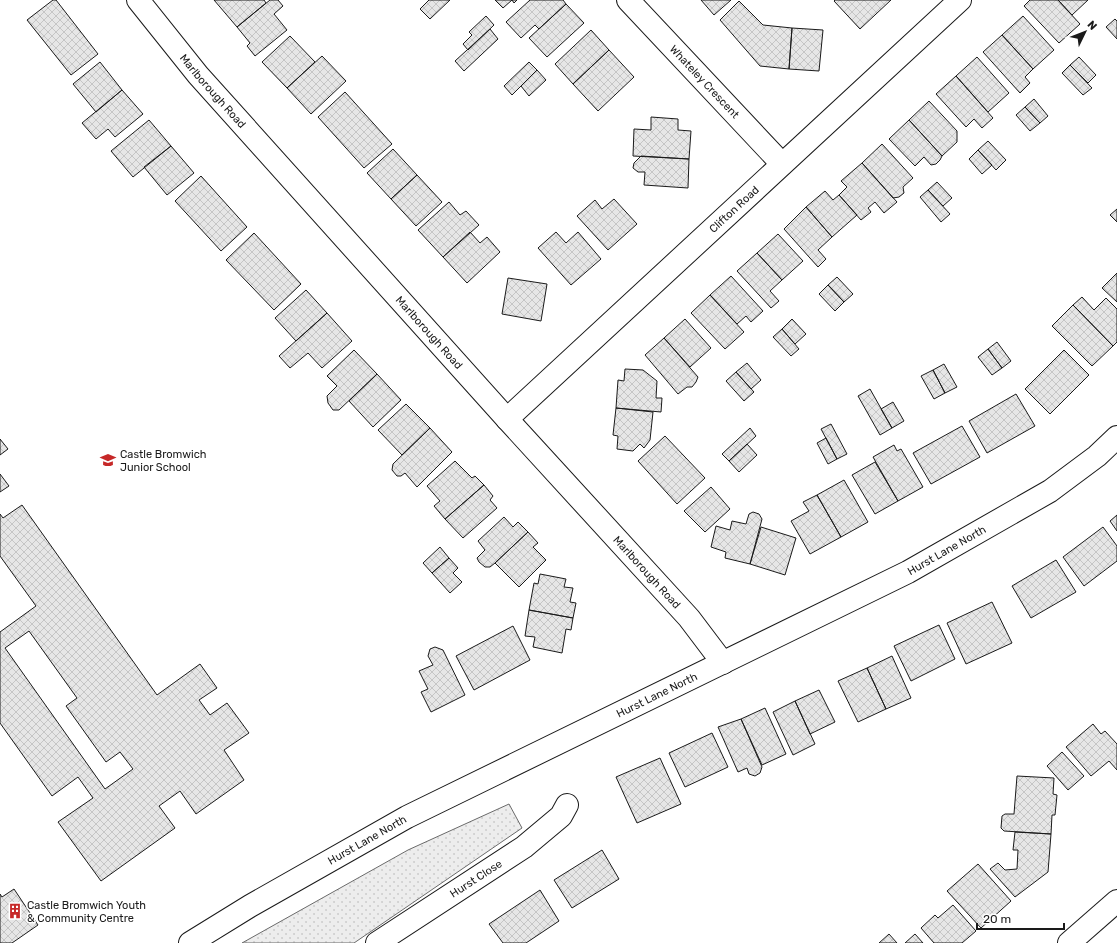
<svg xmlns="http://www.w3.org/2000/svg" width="1117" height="943" font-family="Rubik,sans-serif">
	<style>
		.grass { fill: url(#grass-dots); stroke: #6a6a6a }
		.building { fill: url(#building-cross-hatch); stroke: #1a1a1a; fill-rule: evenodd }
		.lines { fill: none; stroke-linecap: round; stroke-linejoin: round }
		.minor-casing { stroke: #1a1a1a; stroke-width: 24 }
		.minor { stroke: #fff; stroke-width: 22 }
		.labels { text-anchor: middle; stroke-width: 3; stroke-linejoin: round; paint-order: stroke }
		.street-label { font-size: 11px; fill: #1a1a1a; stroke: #fff }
		.poi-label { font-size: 11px; fill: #1a1a1a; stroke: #fff; text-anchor: start }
	</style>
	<defs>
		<pattern id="grass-dots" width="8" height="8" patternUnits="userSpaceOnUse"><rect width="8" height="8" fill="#ededed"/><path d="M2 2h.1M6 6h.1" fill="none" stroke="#cbcbcb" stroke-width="1.8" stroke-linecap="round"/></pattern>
		<pattern id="building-cross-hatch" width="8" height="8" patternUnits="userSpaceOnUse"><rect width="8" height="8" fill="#e6e6e6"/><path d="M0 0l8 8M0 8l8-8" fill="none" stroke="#c5c5c5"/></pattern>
	</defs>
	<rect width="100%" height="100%" fill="#fff"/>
	<path class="grass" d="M509 804 522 828 354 943H242L408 850Z"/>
	<path class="building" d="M53 0H56L98 54 71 75 27 20Z
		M214 0H264L266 3 237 27Z
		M270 0H278L283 6 274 14 287 30 255 56 247 46 250 43 237 27Z
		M429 0H450L430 19 420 9Z
		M495 0H517L514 3 512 0 503 8Z
		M530 0H563L566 4 539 29 535 25 521 38 506 22Z
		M701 0H731L714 15Z
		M835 0H891L860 29 834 1Z
		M1030 0H1058L1080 24 1059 43 1024 6Z
		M1058 0H1088L1072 15Z
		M739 1 763 25 792 28 789 69 760 66 720 20Z
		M566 4 584 23 547 57 529 38Z
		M486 16 494 25 468 50 463 44 472 35 469 32Z
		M1023 16 1054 50 1033 69 1002 35Z
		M1115 19 1117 21V39L1106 27Z
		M792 28 823 30 819 71 789 69Z
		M490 29 498 39 464 71 455 61Z
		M591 30 609 50 573 84 555 64Z
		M1002 35 1033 69 1025 77 1030 83 1020 93 983 52Z
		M290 36 315 62 287 88 262 62Z
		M609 50 634 77 598 111 573 84Z
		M322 56 346 81 311 114 287 88Z
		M977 57 1009 93 988 112 956 76Z
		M1079 57 1096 75 1088 83 1070 65Z
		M100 62 122 90 96 112 73 84Z
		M529 62 537 70 512 95 504 86Z
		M1070 65 1092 88 1083 95 1062 73Z
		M537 70 546 80 529 96 521 86Z
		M956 76 993 118 982 128 974 119 966 127 936 94Z
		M122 90 143 114 115 137 108 129 96 139 82 123Z
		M345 92 392 144 364 168 318 117Z
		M1034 99 1048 116 1040 123 1025 107Z
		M929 101 957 131V142L942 156 909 120Z
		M1025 107 1040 123 1030 131 1016 115Z
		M651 117 678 119V130L691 131 689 159 633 156 634 129 651 130Z
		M149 120 171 146 133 177 111 151Z
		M909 120 942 156 940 160 936 164 931 165 924 157 915 166 889 139Z
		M988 141 1006 160 996 170 978 150Z
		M882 144 913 178 903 187 904 193 899 197 893 198 862 163Z
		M171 146 194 173 167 195 144 167Z
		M393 149 417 175 391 199 367 173Z
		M978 150 992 165 982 174 969 159Z
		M641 156 689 159 688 188 644 185 645 172H638L633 168 634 163Z
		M862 163 897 202 884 213 875 202 868 208 871 212 861 220 839 195 847 187 841 181Z
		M417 175 442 202 416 226 391 199Z
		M201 176 247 227 221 251 175 201Z
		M937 182 952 198 943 206 928 190Z
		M928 190 950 214 941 222 920 197Z
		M825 191 833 200 839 195 857 215 832 237 806 207Z
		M614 199 637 224 608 250 577 216 595 200 602 209Z
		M449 202 460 215 466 211 479 225 443 257 418 230Z
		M806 207 832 237 818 250 826 259 818 267 784 229Z
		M1117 209V222L1110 215Z
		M470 232 480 243 487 237 500 252 467 283 443 257Z
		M556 232 566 243 578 232 601 259 571 285 538 248Z
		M254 233 301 284 274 310 226 260Z
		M778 234 803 261 782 280 757 253Z
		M757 253 782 280 770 291 779 301 771 308 737 271Z
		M1117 273V302L1102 288Z
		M731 276 763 311 751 322 746 316 737 324 710 295Z
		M837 277 853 294 844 302 828 285Z
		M508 278 547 284 541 321 502 314Z
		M828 285 844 302 835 311 819 294Z
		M306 290 327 313 296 341 275 318Z
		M710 295 744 332 725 349 691 313Z
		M1082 297 1094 310 1106 298 1117 309V342L1113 346 1073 305Z
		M1073 305 1113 346 1092 366 1052 326Z
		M327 313 352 341 322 368 308 353 290 368 279 356Z
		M685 319 711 348 690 367 664 338Z
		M792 319 806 334 795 344 782 329Z
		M782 329 799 349 791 356 773 337Z
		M664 338 698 377 696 382 692 387H687L678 394 645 355Z
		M997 342 1011 361 1002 368 988 349Z
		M988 349 1002 368 992 375 978 357Z
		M354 350 377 374 339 410H333L328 403 327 396 337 386 327 376Z
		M1064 350 1089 375 1050 414 1025 389Z
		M747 363 761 380 751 389 736 372Z
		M944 364 957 387 945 393 933 370Z
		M625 369 643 370 657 381 656 398H662L661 412 616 408 618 380 624 381Z
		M933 370 945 393 934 399 921 376Z
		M736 372 754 392 744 401 726 381Z
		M377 374 401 400 373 427 349 401Z
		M870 389 892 428 880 435 858 396Z
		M1016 394 1035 426 987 453 969 421Z
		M893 402 904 421 892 428 881 409Z
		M406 404 430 428 402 455 378 430Z
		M616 408 653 412 650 440 644 448 640 444 633 451 617 449 618 436 613 435Z
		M831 424 847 454 837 459 821 429Z
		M962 426 980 457 931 484 913 453Z
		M430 428 452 452 417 487 405 473 401 476H397L392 470 393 464Z
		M750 428 756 436 729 461 722 454Z
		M665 436 705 478 677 504 638 461Z
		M826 438 837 459 828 464 817 443Z
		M0 439 8 449 0 455Z
		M747 444 757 455 739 472 729 461Z
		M894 445 897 451 901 449 923 487 898 501 873 457Z
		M455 461 472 478 475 476 484 485 445 519 434 506 440 501 427 486Z
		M875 462 898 501 875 514 852 475Z
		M0 474 9 486 0 492Z
		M844 480 868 522 841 537 817 495Z
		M484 485 493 496 490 500 497 508 463 538 445 519Z
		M711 487 730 509 705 532 684 511Z
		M817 495 841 537 810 554 791 521 809 511 803 502Z
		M22 505 157 695 200 664 217 688 199 700 210 715 227 703 249 733 224 750 244 780 196 814 180 791 159 806 175 828 101 881 58 822 93 798 78 777 52 796 0 723V632L36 606 0 556V514L3 518ZM29 631 77 698 66 706 106 762 120 752 133 769 105 789 5 648Z
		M753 512 759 514 762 519 750 564 725 558 726 552 711 547 716 526 730 530 732 521 746 524 749 514Z
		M1117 515V531L1110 521Z
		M504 517 513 527 518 522 528 532 495 563 490 567H485L479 562 477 558 485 550 478 541Z
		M761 527 796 538 785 575 750 564Z
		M1103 527 1117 546V561L1084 586 1063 557Z
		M528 532 538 543 533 547 546 560 519 587 495 563Z
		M440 547 449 558 432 573 423 563Z
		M449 558 458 568 453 573 462 582 450 593 432 573Z
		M1056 560 1076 592 1031 618 1012 586Z
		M540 574 566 579 564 587 573 588 570 602 576 603 573 618 529 610 534 583 538 584Z
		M992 602 1012 643 966 664 947 623Z
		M529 610 573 618 571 630 566 629 562 653 533 647 535 637 525 636Z
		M939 625 955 659 911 681 894 646Z
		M513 626 530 660 474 690 456 656Z
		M435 647 443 650 465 695 431 712 421 692 428 689 419 671 433 665 428 656 430 649Z
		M892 656 911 698 886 709 867 668Z
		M867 668 886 709 858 722 838 681Z
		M819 690 835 722 810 734 795 701Z
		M795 701 815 744 793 755 773 712Z
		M765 708 786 754 762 765 741 719Z
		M741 719 762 767 760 773 755 776 749 774 747 768 738 772 718 727Z
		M1093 724 1101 734 1105 731 1117 744V770L1109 761 1091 776 1066 747Z
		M712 733 728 767 685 787 669 753Z
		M1062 752 1084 776 1068 790 1047 766Z
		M660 758 681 804 637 823 616 777Z
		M1017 776 1054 778 1053 794 1057 795 1055 815H1052L1051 834 1004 831 1001 828 1002 816 1005 814H1014Z
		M1015 832 1051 834 1048 872 1015 897 990 869 998 863 1005 870 1017 869 1018 850H1013Z
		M602 850 619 879 572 908 554 880Z
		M978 864 1011 901 981 928 947 891Z
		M14 889 38 925 12 943H0V894L2 897Z
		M540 890 559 921 526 943H503L489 924Z
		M953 905 976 931 962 943H934L921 928 935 915 938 918Z
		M889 934 897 943H879Z
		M915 934 923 943H905Z"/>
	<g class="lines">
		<defs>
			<g id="minor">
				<path id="s1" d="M138 0 198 75 507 419 689 618 723 663"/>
				<path id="s2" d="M628 0 782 164"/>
				<path id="s3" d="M507 419 960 0"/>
				<path id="s4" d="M190 943 250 906 407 817 908 572 1050 491 1097 456 1117 437"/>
				<path id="s5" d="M377 943 524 847 561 816 567 805"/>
				<path d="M1069 943 1117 901"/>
			</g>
		</defs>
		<use href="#minor" class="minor-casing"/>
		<use href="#minor" class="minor"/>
	</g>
	<defs>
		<symbol id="school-bare" viewBox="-9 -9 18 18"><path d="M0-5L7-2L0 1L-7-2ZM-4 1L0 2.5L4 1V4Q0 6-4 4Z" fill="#c62828" stroke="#fff" stroke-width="2.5" paint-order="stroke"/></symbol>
		<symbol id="building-bare" viewBox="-9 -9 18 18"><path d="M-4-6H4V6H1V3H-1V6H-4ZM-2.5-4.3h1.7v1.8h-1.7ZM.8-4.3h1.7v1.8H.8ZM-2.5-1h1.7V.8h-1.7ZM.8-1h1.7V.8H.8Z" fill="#c62828" stroke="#fff" stroke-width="2.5" paint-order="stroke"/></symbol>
	</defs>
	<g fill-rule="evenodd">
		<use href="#school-bare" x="97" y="449" width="22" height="22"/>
		<use href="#building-bare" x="4" y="900" width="22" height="22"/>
	</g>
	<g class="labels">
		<g class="street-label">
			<text dy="4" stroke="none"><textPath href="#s2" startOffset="112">Whateley Crescent</textPath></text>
			<text dy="4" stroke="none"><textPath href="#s1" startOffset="118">Marlborough Road</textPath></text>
			<text dy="4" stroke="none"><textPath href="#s3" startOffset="309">Clifton Road</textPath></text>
			<text dy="4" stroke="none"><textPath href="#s1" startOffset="442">Marlborough Road</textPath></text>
			<text dy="4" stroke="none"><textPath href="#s4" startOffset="853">Hurst Lane North</textPath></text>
			<text dy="4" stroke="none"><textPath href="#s1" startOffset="766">Marlborough Road</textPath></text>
			<text dy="4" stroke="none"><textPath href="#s4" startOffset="529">Hurst Lane North</textPath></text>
			<text dy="4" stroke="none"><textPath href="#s4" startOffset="205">Hurst Lane North</textPath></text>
			<text dy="4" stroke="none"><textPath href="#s5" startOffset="118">Hurst Close</textPath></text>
		</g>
		<g class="poi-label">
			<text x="120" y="458">Castle Bromwich<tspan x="120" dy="13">Junior School</tspan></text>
			<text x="27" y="909">Castle Bromwich Youth<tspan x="27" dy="13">&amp; Community Centre</tspan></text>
		</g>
	</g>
	<g transform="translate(1085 32) rotate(47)" stroke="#ffffff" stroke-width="3" paint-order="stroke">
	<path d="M0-3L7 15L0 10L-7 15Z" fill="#1a1a1a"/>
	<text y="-6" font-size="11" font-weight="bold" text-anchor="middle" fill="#1a1a1a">N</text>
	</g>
	<path d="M977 923v6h87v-6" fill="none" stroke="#1a1a1a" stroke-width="2"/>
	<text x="983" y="923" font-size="12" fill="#1a1a1a" stroke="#ffffff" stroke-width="3" paint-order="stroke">20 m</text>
</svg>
